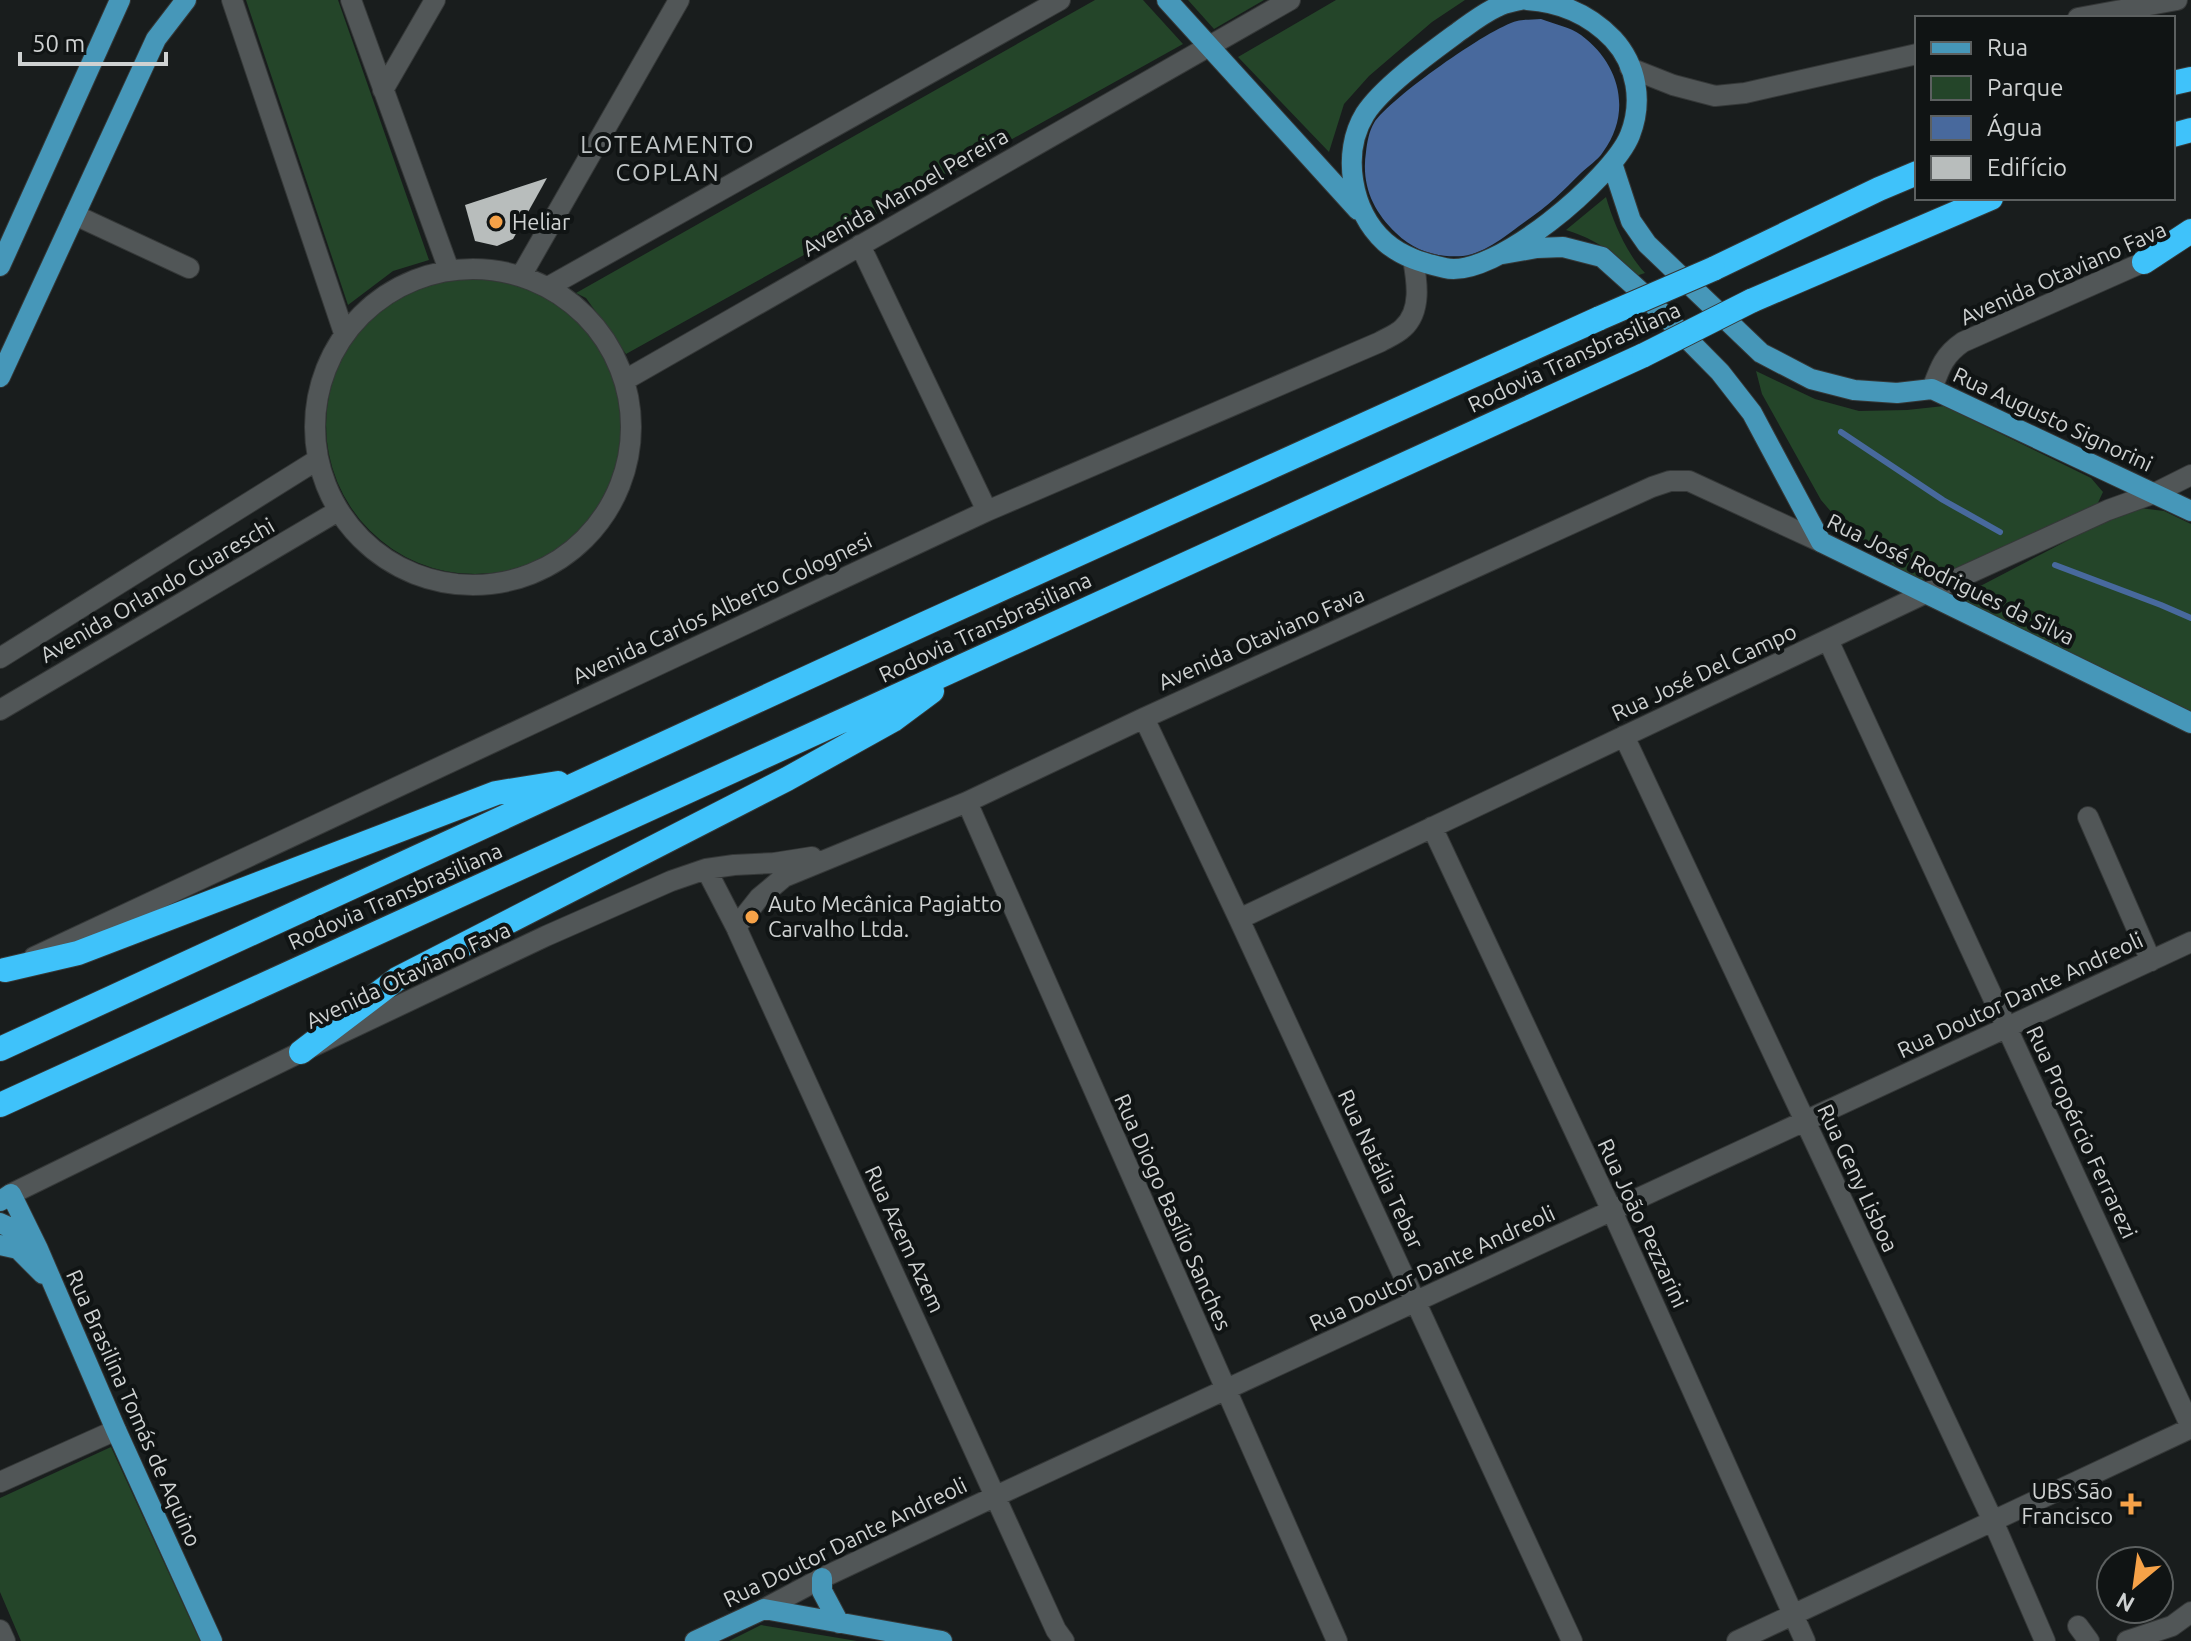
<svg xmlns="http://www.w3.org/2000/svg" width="2191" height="1641" font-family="Ubuntu,sans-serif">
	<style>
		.green { fill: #244529 }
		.water { fill: #48699d }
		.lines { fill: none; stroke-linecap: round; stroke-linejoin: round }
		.stream { stroke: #48699d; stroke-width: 6 }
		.building { fill: #b8bdbc }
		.minor-casing { stroke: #353838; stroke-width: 22 }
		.major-casing { stroke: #353838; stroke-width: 22 }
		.highway-casing { stroke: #353838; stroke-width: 26 }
		.minor { stroke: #515657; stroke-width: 20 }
		.major { stroke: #4697b9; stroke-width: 20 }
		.highway { stroke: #3fc2fa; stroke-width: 24 }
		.highway-bridge-casing { stroke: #353838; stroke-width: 26; stroke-linecap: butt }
		.highway-bridge { stroke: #3fc2fa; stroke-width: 24 }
		.poi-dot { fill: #f6a248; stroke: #101414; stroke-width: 3 }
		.labels { text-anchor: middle; stroke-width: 8; stroke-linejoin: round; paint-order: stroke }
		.street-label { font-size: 22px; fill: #cfd2d2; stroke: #101414 }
		.poi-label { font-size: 22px; fill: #cfd2d2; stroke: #101414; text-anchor: start }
		.neighbourhood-label { font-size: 24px; letter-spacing: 2px; fill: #c0c5c6; stroke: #101414 }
	</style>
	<rect width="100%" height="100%" fill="#191d1d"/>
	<path class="green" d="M246 0H338L429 260 393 271 348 305Z
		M1095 0H1143L1183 44 626 354 586 298 576 293Z
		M1188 0H1264L1214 29Z
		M1336 0H1465L1432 22 1369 76 1344 104 1329 152 1238 57Z
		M1606 197C1613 222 1627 254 1645 273L1636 276C1614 252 1597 240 1566 230Z
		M326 425a149 149 0 1 1 298 0a149 149 0 1 1-298 0Z
		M1756 371 1815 399 1859 411 1907 410 1944 406 2091 478 2103 492 2096 507 1928 580 1915 578 1857 542 1821 500 1762 394Z
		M2132 507 2164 511 2191 524V716L1960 605 1965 594Z
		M111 1447 200 1641H21L0 1592V1498Z
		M761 1625 857 1641H729Z"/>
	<path class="water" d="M1541 19C1554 24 1570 27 1581 35 1619 63 1633 111 1603 152 1598 160 1588 166 1581 173 1564 190 1547 207 1526 221 1508 234 1486 253 1463 256 1438 258 1414 251 1396 233 1373 211 1361 185 1366 152 1367 143 1369 131 1374 123 1389 99 1489 28 1517 21 1524 19 1534 20 1541 19Z"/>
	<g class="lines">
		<path class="stream" d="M1841 432 1943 500 2000 532
			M2055 565 2161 605 2191 618"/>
	</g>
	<path class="building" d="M547 178 513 239 497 246 475 241 465 205Z"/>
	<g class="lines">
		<defs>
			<path id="minor" d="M232 0 344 333
				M351 0 449 270
				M2078 18 2177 0
				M1630 68 1673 85 1715 96 1745 93 1917 54
				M383 90 435 0
				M75 215 189 268
				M860 245 987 511
				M315 427a158 158 0 1 1 316 0a158 158 0 1 1-316 0Z
				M521 276 679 0
				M548 287 1060 0
				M625 380 1290 0
				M1932 389C1940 367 1944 355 1963 342L2155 257
				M1828 640 2191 1427
				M0 658 317 460
				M0 710 338 511
				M1144 718 1239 919 1572 1641
				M1624 736 1993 1521 2045 1641
				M967 802 1337 1641
				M2088 817 2151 961
				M1432 827 1612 1211 1805 1641
				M706 869 736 927 1056 1630 1064 1641
				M1239 919 1926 593 2108 510 2155 493 2191 475
				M736 927 759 898 784 877 967 802 1144 718 1652 487 1670 481H1689L1821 542
				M34 957 987 511 1380 342C1387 338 1397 334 1403 328 1422 311 1417 281 1413 259
				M11 1194 301 1052 546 936 671 881 706 869 734 865 774 863 812 857
				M0 1482 116 1430
				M764 1609 822 1578 996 1496 2191 942
				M2078 1626 2089 1641
				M0 1630 5 1641
				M1737 1641 2191 1428
				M2127 1641 2172 1626 2191 1612"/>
			<path id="major" d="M1167 0 1358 210
				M1520 0C1512 2 1504 3 1497 7 1484 13 1472 22 1461 30 1434 50 1383 86 1365 114 1341 153 1351 211 1385 242 1402 257 1423 263 1445 268 1493 280 1613 178 1630 135 1643 102 1637 65 1613 39 1590 15 1560 2 1527 0
				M1612 163 1631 221 1647 244 1761 353 1811 379 1854 390 1897 393 1932 389 2191 511
				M1503 254 1537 248 1563 247 1602 257 1640 291 1720 372 1752 413 1821 542 2191 723
				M0 266 120 0
				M0 377 156 39 186 0
				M0 1201 11 1194 38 1249 116 1430 212 1641
				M0 1223 22 1233 33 1244
				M0 1245 18 1249 43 1274
				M822 1578V1591L839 1623
				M695 1641 764 1609 942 1641"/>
			<path id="highway" d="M2173 83 2191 79
				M2173 135 2191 130
				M2144 262 2191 231
				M1713 269 1879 189 1917 173
				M1751 301 1991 198
				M5 970 78 953 496 793 558 783
				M0 1049 924 624 1600 318
				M301 1052 397 979 787 779 893 720 932 691
				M0 1105 1644 355"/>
		</defs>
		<use href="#minor" class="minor-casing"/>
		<use href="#major" class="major-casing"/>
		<use href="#highway" class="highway-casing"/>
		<use href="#minor" class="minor"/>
		<use href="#major" class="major"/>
		<use href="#highway" class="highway"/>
		<defs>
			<path id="highway-bridge" d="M1600 318 1713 269
				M1644 355 1751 301"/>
		</defs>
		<use href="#highway-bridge" class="highway-bridge-casing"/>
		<use href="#highway-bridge" class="highway-bridge"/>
	</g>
	<g class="poi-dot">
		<circle cx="496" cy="222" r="8"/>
		<circle cx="752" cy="917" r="8"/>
		<path d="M2127 1492h8v8h8v8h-8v8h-8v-8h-8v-8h8z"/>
	</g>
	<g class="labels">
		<g class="street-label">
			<text transform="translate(905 192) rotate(-30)" y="8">Avenida Manoel Pereira</text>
			<text transform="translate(2063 273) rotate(-24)" y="8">Avenida Otaviano Fava</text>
			<text transform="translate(1574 357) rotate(-25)" y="8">Rodovia Transbrasiliana</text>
			<text transform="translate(2053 419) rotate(25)" y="8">Rua Augusto Signorini</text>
			<text transform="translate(1951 579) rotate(26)" y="8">Rua José Rodrigues da Silva</text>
			<text transform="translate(157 590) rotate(-30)" y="8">Avenida Orlando Guareschi</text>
			<text transform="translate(722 608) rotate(-25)" y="8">Avenida Carlos Alberto Colognesi</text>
			<text transform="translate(985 627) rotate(-25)" y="8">Rodovia Transbrasiliana</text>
			<text transform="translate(1261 638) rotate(-24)" y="8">Avenida Otaviano Fava</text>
			<text transform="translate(1704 672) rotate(-25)" y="8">Rua José Del Campo</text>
			<text transform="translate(395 896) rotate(-24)" y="8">Rodovia Transbrasiliana</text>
			<text transform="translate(408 975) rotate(-25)" y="8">Avenida Otaviano Fava</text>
			<text transform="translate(2020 995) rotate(-25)" y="8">Rua Doutor Dante Andreoli</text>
			<text transform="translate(2082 1132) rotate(65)" y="8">Rua Propércio Ferrarezi</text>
			<text transform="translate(1381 1169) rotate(65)" y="8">Rua Natália Tebar</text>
			<text transform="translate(1858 1178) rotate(65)" y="8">Rua Geny Lisboa</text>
			<text transform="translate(1173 1212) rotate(66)" y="8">Rua Diogo Basílio Sanches</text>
			<text transform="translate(1643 1223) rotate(65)" y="8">Rua João Pezzarini</text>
			<text transform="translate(905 1239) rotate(65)" y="8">Rua Azem Azem</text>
			<text transform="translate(1432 1268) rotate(-25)" y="8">Rua Doutor Dante Andreoli</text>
			<text transform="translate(134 1408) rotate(66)" y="8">Rua Brasilina Tomás de Aquino</text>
			<text transform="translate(845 1542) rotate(-26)" y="8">Rua Doutor Dante Andreoli</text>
		</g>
		<g class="poi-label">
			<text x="512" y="230">Heliar</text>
			<text x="768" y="912">Auto Mecânica Pagiatto<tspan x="768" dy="25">Carvalho Ltda.</tspan></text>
			<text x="2113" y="1499" text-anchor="end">UBS São<tspan x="2113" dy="25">Francisco</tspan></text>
		</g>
		<g class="neighbourhood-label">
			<text x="668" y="153">LOTEAMENTO<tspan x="668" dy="28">COPLAN</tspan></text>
		</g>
	</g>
	<rect x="1915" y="16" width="260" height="184" fill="#101414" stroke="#5c6060" stroke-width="2"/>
	<rect x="1931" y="42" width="40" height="12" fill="#4697b9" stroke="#5c6060" stroke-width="2"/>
	<text x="1987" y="56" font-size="24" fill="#cfd2d2">Rua</text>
	<rect x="1931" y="76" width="40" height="24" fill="#244529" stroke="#5c6060" stroke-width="2"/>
	<text x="1987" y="96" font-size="24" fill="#cfd2d2">Parque</text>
	<rect x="1931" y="116" width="40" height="24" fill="#48699d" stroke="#5c6060" stroke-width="2"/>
	<text x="1987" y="136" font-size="24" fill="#cfd2d2">Água</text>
	<rect x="1931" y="156" width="40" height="24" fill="#b8bdbc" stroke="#5c6060" stroke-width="2"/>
	<text x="1987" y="176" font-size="24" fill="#cfd2d2">Edifício</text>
	<g transform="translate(2135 1585) rotate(209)"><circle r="38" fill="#101414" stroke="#5c6060" stroke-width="2"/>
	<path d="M0-6L14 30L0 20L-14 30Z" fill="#f6a248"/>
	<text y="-12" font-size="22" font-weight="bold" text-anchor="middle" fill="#cfd2d2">N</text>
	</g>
	<path d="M20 52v12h146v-12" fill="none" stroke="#cfd2d2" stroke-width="4"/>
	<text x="32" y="52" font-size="24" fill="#cfd2d2" stroke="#101414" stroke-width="6" paint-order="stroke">50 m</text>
</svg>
